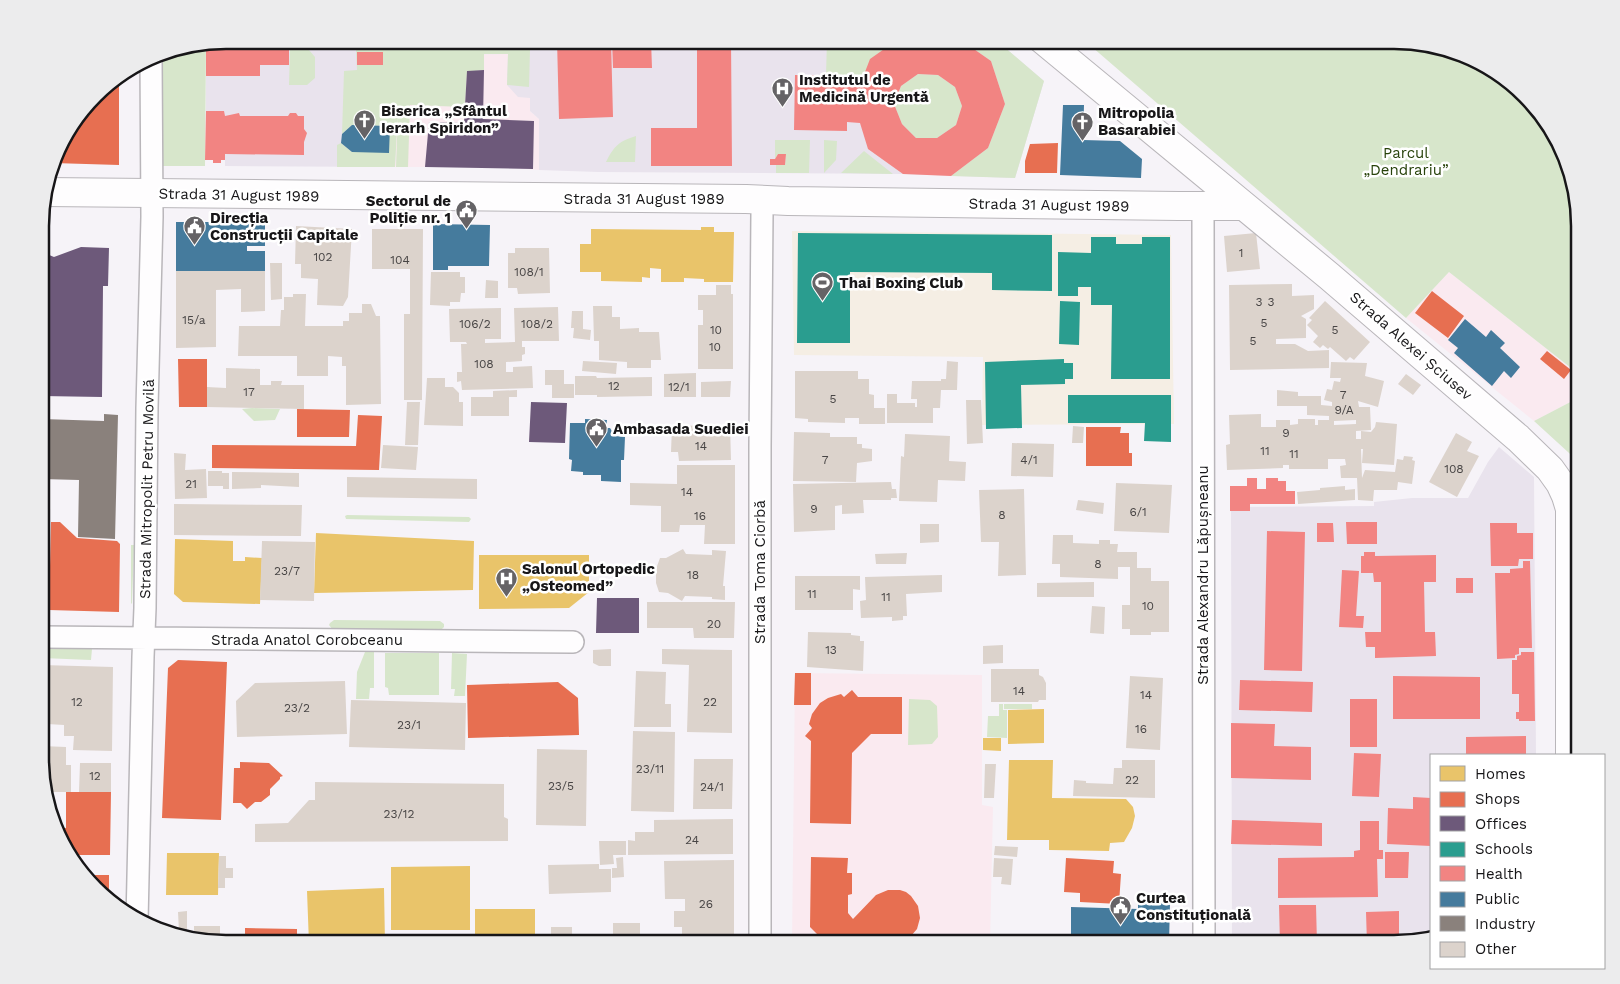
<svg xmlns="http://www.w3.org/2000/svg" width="1620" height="984" font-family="'Work Sans',sans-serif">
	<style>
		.commercial { fill: #faeaf0 }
		.built { fill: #e9e3ed }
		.education { fill: #f5eee4 }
		.green { fill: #d7e6cb }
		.homes { fill: #e9c46a }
		.shops { fill: #e76f51 }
		.offices { fill: #6d597a }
		.schools { fill: #2a9d8f }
		.health { fill: #f28482; fill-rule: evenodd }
		.public { fill: #457b9d }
		.industry { fill: #8a817c }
		.building { fill: #dcd3cc; fill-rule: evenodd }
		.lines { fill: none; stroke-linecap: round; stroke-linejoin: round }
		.minor-casing { stroke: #b9b6ba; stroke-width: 24 }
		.tertiary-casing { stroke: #b9b6ba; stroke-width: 30 }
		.primary-casing { stroke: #b9b6ba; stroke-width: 30 }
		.minor { stroke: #fefdfe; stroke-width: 21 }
		.tertiary { stroke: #fefdfe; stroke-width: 28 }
		.primary { stroke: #fefdfe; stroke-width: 28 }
		.labels { text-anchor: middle; stroke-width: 5; stroke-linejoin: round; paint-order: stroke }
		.number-label { font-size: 12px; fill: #484545 }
		.poi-label { font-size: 15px; font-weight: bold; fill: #171618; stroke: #fff; text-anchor: start }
		.park-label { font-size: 15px; fill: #27420a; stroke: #fff }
		.street-label { font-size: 15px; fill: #171618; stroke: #fff }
		.rim { fill: none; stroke: #171618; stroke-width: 2.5 }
	</style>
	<rect width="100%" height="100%" fill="#f6f3f8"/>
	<path class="commercial" d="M508 54 530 98V111L539 119V170L502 167H395L399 55Z
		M1449 272 1580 375V397L1534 421 1406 318Z
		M795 673 982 675V805L993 807 990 944H792Z"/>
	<path class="built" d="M226 40H996L1044 81 1015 178 903 174 598 172 539 170V119L530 111V98L518 97 507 85 508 54 399 55 395 167 225 166V160H221V163H213V160H206V44Z
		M1499 447 1534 477 1536 755H1431V936L1406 944H1232L1231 507 1374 506V502L1412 498H1468L1488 462Z"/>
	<path class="education" d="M792 231 1171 235 1174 424 982 425 983 357 794 355Z"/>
	<path class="green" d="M827 40H897L860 85H848V76L826 75Z
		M961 40H996L1044 81 1015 178 951 176 988 148 1005 104 991 61Z
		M1077 40H1394L1442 46 1487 65 1549 123 1570 167 1580 214V375L1449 272 1406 318 1092 47 1089 50Z
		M206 44 205 166H156L158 54Z
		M290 49 309 50 315 57V78L307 85H289Z
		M356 49 530 50 529 87 507 85 508 54H484V70L467 72 465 107 410 105 408 167H396L398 111 395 167H337V145L341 143 352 152H389V126L352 125 342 134 344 71 357 70Z
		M918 74 938 75 955 87 962 106 956 125 937 138H916L902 124 894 104 901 86Z
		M636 136 635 162H606C614 146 619 141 636 136Z
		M775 140H810L809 173H776V165H785L786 154H778L775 159Z
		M824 140 837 141 836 160 824 173Z
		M864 151 893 174 841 173Z
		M1580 397V463L1534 421Z
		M252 408 280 409 275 420 254 421 242 409Z
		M347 515 469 517 471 519 469 522 346 519 345 516Z
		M131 545H134L132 604 131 603Z
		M334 620 440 621 444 624V627L440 631 333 630 329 625 330 623Z
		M42 647 92 649 91 660 42 658Z
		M365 652H374V688H370L369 699H356L357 672Z
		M385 653H439V695H389L388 688 385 687Z
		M452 653 467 654 465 696H454L455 689H451Z
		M909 699 930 700 937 706 938 737 932 744 908 745Z
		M999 704H1003V710H1007V738L987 737 988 716H999Z
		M1004 704H1032V709H1004Z"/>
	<path class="homes" d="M701 227H714V232H734L733 282H704V279L684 278V282H661V269L650 268V278L642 277V282L601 281V272H580V244H591V229L701 230Z
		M316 533 474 541 473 590 314 593Z
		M175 539 233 541V561H245V557L262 558 260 604 183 602 174 594Z
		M479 555H589V592L569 608 479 609Z
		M1044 709V743L1008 744V710Z
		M983 738H1001V751L983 750Z
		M1009 760H1053L1052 798 1126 799 1133 807 1135 816 1132 828 1124 842 1110 843 1109 851 1049 850V840H1007Z
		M167 853H219L218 895H166Z
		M470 866V930H391V867Z
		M384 888 385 944H309L307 891Z
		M475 909H535V944H475Z"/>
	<path class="shops" d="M119 76V165L53 163 59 144 103 86Z
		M1058 143 1057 173H1025V161L1030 144Z
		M1432 291 1464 316 1448 338 1415 313Z
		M1547 351 1571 370 1564 379 1540 359Z
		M178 359H207V407H179Z
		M1578 376 1580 377V386L1574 382Z
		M297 409 350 410 349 437H297Z
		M358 415 382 416 379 470 212 468V445L356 446Z
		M1086 427H1121L1120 433H1129V453H1132V466H1086Z
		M51 522H60L77 538 117 541 120 544 119 612 49 610Z
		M178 660 227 662 221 820 162 818 168 668Z
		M795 673H811V705H794Z
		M558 682 578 698 579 735 468 738 467 685Z
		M852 690 858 697H902V734H871L852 753 851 824 810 823 811 741 805 736 812 728 809 724 812 714 820 703 828 698 841 694 844 697Z
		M240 762 269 763 283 776 280 777V779L270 789V795L261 802H255L247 809 241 803H233L234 768H240Z
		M66 792H111L110 855H69L59 828H66Z
		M811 857 848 858 847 873H852V894L848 895V913L853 919 876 895 888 890H900L906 892 911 896 918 906 920 918 917 929 904 944H827L810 927Z
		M1066 858 1114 861 1113 873 1121 874 1119 904 1080 902V893L1064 892Z
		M86 875H109V897L108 895Z
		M245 928 297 929V944H245Z"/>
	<path class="offices" d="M484 70 483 119 534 121 533 169 425 167 429 122 464 123 467 71Z
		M81 247 109 248 108 286H103L102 397 42 396V252L54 257Z
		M531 402 567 403 565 443 529 442Z
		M597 598H639V633H596Z"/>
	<path class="schools" d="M798 233 1052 235V291L992 290V273L850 272V343H797Z
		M1091 237H1116V244H1142V237H1170V379H1111L1112 305H1091V287H1078V296H1058V252L1091 253Z
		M1060 301 1080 302 1079 345 1059 344Z
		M1064 359V363H1073V379H1065V384L1021 385 1022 428 986 429 985 362Z
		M1068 395H1171V442L1144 441 1145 423H1068Z"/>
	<path class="health" d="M226 40H260V45H289V65H260V76H206V44Z
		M557 40H611L613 117 559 119Z
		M612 40H651L652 68H613Z
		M697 40H731L732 166H651V128H697Z
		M897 40H961L991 61 1005 104 988 148 951 176 903 174 868 149 860 123 847 122V131L794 130 795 75 848 76V85H860L870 59ZM918 74 938 75 955 87 962 106 956 125 937 138H916L902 124 894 104 901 86Z
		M357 52H383V65H357Z
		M206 111H224L225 116 239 113 240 116H288L290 113H296L298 116H304V129L307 133 304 142V155L225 154V160H221V163H213V160H205Z
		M778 154H786L785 165H770V159H775Z
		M1247 478H1257V489H1266V478H1278V481H1286V491H1295V504H1250V511H1230V486H1247Z
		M1346 522H1377V544H1347Z
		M1317 523H1333L1334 542H1317Z
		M1490 523H1517V533H1533V559H1519L1518 566H1491Z
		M1267 531 1305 532 1302 671 1264 670Z
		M1364 552H1375V556L1436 555V582H1424L1425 632H1435L1436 656 1375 658V647H1366L1365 632H1381V582H1374L1373 573H1361V556H1364Z
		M1523 561H1530L1532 648H1519V654L1515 655V658L1497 659 1495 573H1510V569L1523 568Z
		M1342 570 1359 571 1356 616H1364L1363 628 1339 627Z
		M1456 578H1473V593H1456Z
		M1521 652H1534L1535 721H1519V719H1516V712H1519V694H1512V660H1517V656L1521 655Z
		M1393 676 1480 677V719H1393Z
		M1240 680 1313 682 1312 712 1239 710Z
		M1350 699H1377V747H1350Z
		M1231 723 1275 724 1274 746 1311 747V780L1231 778Z
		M1526 736V755H1466V737Z
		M1354 753 1381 754 1379 797 1352 796Z
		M1413 797 1431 798V846L1387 844 1388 808 1413 809Z
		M1232 820 1322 823V846L1231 844Z
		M1360 821H1379V850H1383V859H1377L1378 897 1278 898V858L1354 857V851L1360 850Z
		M1385 852H1409L1408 878H1385Z
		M1279 905H1316L1317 944H1280Z
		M1399 911V944H1367L1366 912Z"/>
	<path class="public" d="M1063 105H1084L1083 140 1120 141 1142 159 1141 178 1060 175Z
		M352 125 390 126 389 153 352 152 341 143 342 134Z
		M176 222H265V246H247V251H265V271H176Z
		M433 224 490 225 489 266H448V270H433Z
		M1465 319 1486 337 1491 330 1505 343 1500 348 1520 367 1511 378 1504 371 1492 386 1454 353 1458 348 1448 340Z
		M585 419 607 420 606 428H610L615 436 625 437 624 460H621V482L601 481V475H583V472L571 471 572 460 569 459 570 423H585Z
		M1138 903H1170L1169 944H1071V907L1138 909Z"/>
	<path class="industry" d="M104 414 118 415 115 539 78 537 79 480 42 479V419L104 421Z"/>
	<path class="building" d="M296 226 352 229 348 297 343 306 317 305 318 279 301 278V264H295Z
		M372 229H423L422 400H404V314H410V269H372Z
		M1256 233 1260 269 1227 272 1224 236Z
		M515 248H549L550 293 518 294 517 288H508V253H515Z
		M270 263H282V299L271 300Z
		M176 271H265V311L241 312V289L216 290V347L176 348Z
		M431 272H460V277H465V293H461L460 302H450V306L430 305Z
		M486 280 498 281V298H485Z
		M1292 284V296L1314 295V309L1301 316 1306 319V338L1276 339V344H1295L1308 351 1329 350V368L1230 370 1229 285Z
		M716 285H731V294H733V369H698V325H703V310H698V295H716Z
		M293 294H306L305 326H343V321H349V313H362V304H371L376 316H380L381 404 346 405V366H342V357L328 356V376H297V356H238L239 326H280L281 310H284V297H293Z
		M1325 301 1370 342 1354 360 1350 357 1346 361 1330 347 1328 349 1323 345 1320 348 1313 342 1318 336 1307 325 1312 320 1309 318Z
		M593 306H612V317H620V329L639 328V332H659L661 360H651V368H627V362L599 360V341H594Z
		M558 307 559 341H522V347H525V354L522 355V361L506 362V372H513V367L532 366 533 388 462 390 461 381 457 382V372H462L461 344H467L466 342H450L449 309 501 308V339H485V343L515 342 514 308Z
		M572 311H583V329L591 330 590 340 573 338 574 328H571Z
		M583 361 617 363 616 374 582 371Z
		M947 361 958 362 957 390H941L940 408H933V423H887V394H897V403H915V407H917V399H911L912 381H941V379H946Z
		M1331 362 1367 363 1365 376 1384 381 1378 407 1358 401 1359 407H1370L1371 430 1356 431V439H1361V431L1371 432 1375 427 1376 422 1397 424 1394 465 1362 463 1363 449H1361L1362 478 1365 470 1395 472 1397 459 1403 460 1404 456 1413 457 1412 460 1415 461 1412 484 1398 482 1397 490H1374L1373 501 1358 500 1357 478H1341L1340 466 1346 465 1345 459H1328V469H1289V465H1283V468L1227 470 1226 445 1230 444 1229 415 1261 414V427H1276V420H1290V425L1298 424V419H1315V425H1318V420H1329V416L1307 415V406H1277V390L1298 392V396H1321V405L1332 406V402L1324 400 1327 389 1332 390 1334 381 1340 382 1341 378H1330ZM1356 420V424L1334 425V421Z
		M226 368 260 369V385H271V381H282L281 385H304V409L207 407V387L226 388Z
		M545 370H564V384H574V398H552V385H545Z
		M795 371H858V379H869V394L874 395V408H885V424H859V418H845V423L808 422V419L795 418Z
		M696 373V397H664V374Z
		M1406 374 1421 385 1413 395 1398 384Z
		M575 376H596L597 378 652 377V396L597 397V395H575Z
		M427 378H445V387H453L459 393V402H463V426L424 425Z
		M731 381 730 397H701V382Z
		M517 390V397H509V416H471V397H493V391Z
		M966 400H981L983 443 967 444Z
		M407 402H420L418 445H405Z
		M730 425 731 460 679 461 678 452H671L672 426Z
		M1073 426 1084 427 1083 443H1072Z
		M794 432 830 433V437H857V444H862V448L872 449V461L857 463 856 482 793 481Z
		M1456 433 1472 442 1467 451 1479 456 1457 497 1429 482Z
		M905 434 950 436 949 461 966 462 965 481 938 480 937 502 899 501 901 456 904 457Z
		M1012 443 1054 444 1053 477 1011 476Z
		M383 445 418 447 416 470 381 468Z
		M174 453 186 454 185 470 206 469 207 498 175 499Z
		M677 465H735V544H704L705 525H680L679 532H661V506L630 505V483L677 484Z
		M208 471H222V473H229V489H223V486H208Z
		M232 472 299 473V487L261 485V488L232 489Z
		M347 477 477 479V499L347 497Z
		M891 482 892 489H896L897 498H891V500H863L864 513 842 514V505L835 506V530L794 532 793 484Z
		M1116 483 1172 485 1169 533 1114 531Z
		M1345 486V490L1355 489V500L1298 504 1297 492 1320 490V488Z
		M1024 489 1026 575 998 576 999 542H981L979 490Z
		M1078 500 1104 503 1103 514 1076 510Z
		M174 504 302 505 301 536 174 535Z
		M920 524H939V542L920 543Z
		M1053 535H1073V543L1099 544V540H1110V544H1118L1117 552H1137V568H1151V581H1169V632H1151V635H1130V629H1122V605H1130V567H1118V579L1060 577V564H1052Z
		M262 541 315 542 314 601 260 600Z
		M683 549 686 554 712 555V550L726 551 723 586H725V600L712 599V597L685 596 682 601 668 593 659 592 656 583V569L660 558H666Z
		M907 553 906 564H876L875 554Z
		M942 575V592L906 594 907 616H903V620L892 621V617L861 618 860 601 866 600 865 577Z
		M795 576H860V590L853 589V610H795Z
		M1094 582V597H1037V583Z
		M42 594H45V609H42Z
		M647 602H735L734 638H694L693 628H647Z
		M1092 606 1105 607 1104 634 1090 633Z
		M808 632 851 633V635L860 636V641H864L863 671 807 667Z
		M1003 645V663L983 664V646Z
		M611 649V666H599L593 663V650Z
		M662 649 732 650V733L687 732 689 665 662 664Z
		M42 665 113 667 112 751 73 750 74 736H64V725L47 724 48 714H42Z
		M991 669H1039V675L1043 677 1046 683V700H1039L1038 702H991Z
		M636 671 666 672 665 704H671V727H634Z
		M1130 676 1163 678 1160 750 1126 748Z
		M345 681 347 734 237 737 236 701 255 683Z
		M351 700 466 703 465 750 349 747Z
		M633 731 675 732 674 812 631 811Z
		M42 746 66 747V765H71V792H45L42 782Z
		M537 749 587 750 586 826 536 825Z
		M694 759H733L732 809H693Z
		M1122 760H1155V798L1073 796 1074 780 1086 781V783L1113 784 1114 768H1122Z
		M80 763H111V792H79Z
		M985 764H996L994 798H984Z
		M315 782 504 784V817L508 819V841L255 842V824L288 823 309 800H315Z
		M733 819V854L628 855V840L635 841V832H654V820Z
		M599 841H626V855H613L614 864 600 865Z
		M995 846 1018 847 1017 857 994 855Z
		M219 856H226V868H233V878H225V888H218Z
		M623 857 624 877 612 878V868H617L616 858Z
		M994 858 1013 859 1011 885 1001 884 1002 877H993Z
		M734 860V938L682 939V927H674V911H685V899H665L664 861Z
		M599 864V869H611V892L549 894 548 865Z
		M187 911V932H179L178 912Z
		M613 923H640V944H613Z
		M194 926H220V935L194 936Z
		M551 927H572V944H551Z"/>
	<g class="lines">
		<defs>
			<path id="minor" d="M1203 206 1204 944
				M42 637 573 642
				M137 921 143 657 145 608 147 408 152 217 151 57
				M760 944V447L762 213 761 200"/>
			<path id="tertiary" d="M44 192 746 199 788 201 1179 206H1243"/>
			<path id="primary" d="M1043 40 1329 276 1518 438 1550 469 1560 483 1566 496 1570 509V755"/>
		</defs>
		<use href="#minor" class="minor-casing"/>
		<use href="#tertiary" class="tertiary-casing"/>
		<use href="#primary" class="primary-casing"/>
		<use href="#minor" class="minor"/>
		<use href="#tertiary" class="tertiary"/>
		<use href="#primary" class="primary"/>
	</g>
	<defs>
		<symbol id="hospital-pin" viewBox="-11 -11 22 30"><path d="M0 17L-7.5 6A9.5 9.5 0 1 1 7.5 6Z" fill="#656366" stroke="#fff"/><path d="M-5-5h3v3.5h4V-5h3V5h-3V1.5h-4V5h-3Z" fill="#fff"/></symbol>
		<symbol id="church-pin" viewBox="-11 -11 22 30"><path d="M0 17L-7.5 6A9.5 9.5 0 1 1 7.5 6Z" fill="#656366" stroke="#fff"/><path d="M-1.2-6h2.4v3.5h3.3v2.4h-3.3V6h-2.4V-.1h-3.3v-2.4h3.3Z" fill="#fff"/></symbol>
		<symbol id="civic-pin" viewBox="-11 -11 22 30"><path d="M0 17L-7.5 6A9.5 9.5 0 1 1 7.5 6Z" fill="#656366" stroke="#fff"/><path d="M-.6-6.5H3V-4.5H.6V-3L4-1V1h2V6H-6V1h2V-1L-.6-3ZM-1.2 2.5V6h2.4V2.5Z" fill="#fff"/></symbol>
		<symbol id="stadium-pin" viewBox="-11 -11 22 30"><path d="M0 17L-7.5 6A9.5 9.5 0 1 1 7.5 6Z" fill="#656366" stroke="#fff"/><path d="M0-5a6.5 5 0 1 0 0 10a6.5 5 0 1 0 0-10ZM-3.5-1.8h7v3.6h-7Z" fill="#fff"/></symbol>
	</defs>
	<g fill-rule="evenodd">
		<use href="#hospital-pin" x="770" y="76" width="25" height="34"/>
		<use href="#church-pin" x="352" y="108" width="25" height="34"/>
		<use href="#church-pin" x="1070" y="110" width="25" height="34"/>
		<use href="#civic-pin" x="454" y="198" width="25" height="34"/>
		<use href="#civic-pin" x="182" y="214" width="25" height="34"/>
		<use href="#stadium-pin" x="810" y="270" width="25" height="34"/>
		<use href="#civic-pin" x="584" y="416" width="25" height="34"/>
		<use href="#hospital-pin" x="494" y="566" width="25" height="34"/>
		<use href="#civic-pin" x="1108" y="894" width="25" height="34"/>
	</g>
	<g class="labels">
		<g class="number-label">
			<text x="1241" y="257">1</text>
			<text x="323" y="261">102</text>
			<text x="400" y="264">104</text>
			<text x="529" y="276">108/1</text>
			<text x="1259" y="306">3</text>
			<text x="1271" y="306">3</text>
			<text x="194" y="324">15/a</text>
			<text x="1264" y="327">5</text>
			<text x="475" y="328">106/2</text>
			<text x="537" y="328">108/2</text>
			<text x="716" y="334">10</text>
			<text x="1335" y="334">5</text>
			<text x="1253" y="345">5</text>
			<text x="715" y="351">10</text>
			<text x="484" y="368">108</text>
			<text x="614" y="390">12</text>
			<text x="679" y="391">12/1</text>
			<text x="249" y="396">17</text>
			<text x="1343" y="399">7</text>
			<text x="833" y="403">5</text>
			<text x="1344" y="414">9/A</text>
			<text x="1286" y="437">9</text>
			<text x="701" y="450">14</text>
			<text x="1265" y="455">11</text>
			<text x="1294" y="458">11</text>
			<text x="825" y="464">7</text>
			<text x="1029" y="464">4/1</text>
			<text x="1454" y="473">108</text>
			<text x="191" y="488">21</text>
			<text x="687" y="496">14</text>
			<text x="814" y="513">9</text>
			<text x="1138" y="516">6/1</text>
			<text x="1002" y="519">8</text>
			<text x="700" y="520">16</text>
			<text x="1098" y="568">8</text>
			<text x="287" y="575">23/7</text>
			<text x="693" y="579">18</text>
			<text x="812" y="598">11</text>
			<text x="886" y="601">11</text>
			<text x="1148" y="610">10</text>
			<text x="714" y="628">20</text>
			<text x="831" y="654">13</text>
			<text x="1019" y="695">14</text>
			<text x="1146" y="699">14</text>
			<text x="77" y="706">12</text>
			<text x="710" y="706">22</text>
			<text x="297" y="712">23/2</text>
			<text x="409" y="729">23/1</text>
			<text x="1141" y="733">16</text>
			<text x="650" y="773">23/11</text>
			<text x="95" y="780">12</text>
			<text x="1132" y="784">22</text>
			<text x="561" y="790">23/5</text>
			<text x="712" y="791">24/1</text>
			<text x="399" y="818">23/12</text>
			<text x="692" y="844">24</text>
			<text x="706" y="908">26</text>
		</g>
		<g class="poi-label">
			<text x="799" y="85">Institutul de<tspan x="799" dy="17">Medicină Urgentă</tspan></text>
			<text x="381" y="116">Biserica „Sfântul<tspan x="381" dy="17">Ierarh Spiridon”</tspan></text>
			<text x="1098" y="118">Mitropolia<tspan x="1098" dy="17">Basarabiei</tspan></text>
			<text x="451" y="206" text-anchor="end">Sectorul de<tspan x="451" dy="17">Poliție nr. 1</tspan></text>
			<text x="210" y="223">Direcția<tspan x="210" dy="17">Construcții Capitale</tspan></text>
			<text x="839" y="288">Thai Boxing Club</text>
			<text x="613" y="434">Ambasada Suediei</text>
			<text x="522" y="574">Salonul Ortopedic<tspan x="522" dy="17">„Osteomed”</tspan></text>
			<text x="1136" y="903">Curtea<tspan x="1136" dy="17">Constituțională</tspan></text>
		</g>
		<g class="park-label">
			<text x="1406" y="158">Parcul<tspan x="1406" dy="17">„Dendrariu”</tspan></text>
		</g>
		<g class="street-label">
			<text transform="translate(239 195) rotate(1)" y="5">Strada 31 August 1989</text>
			<text x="644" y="204">Strada 31 August 1989</text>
			<text transform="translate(1049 205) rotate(1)" y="5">Strada 31 August 1989</text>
			<text transform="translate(1411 346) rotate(41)" y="5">Strada Alexei Șciusev</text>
			<text transform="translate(147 489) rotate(-89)" y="5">Strada Mitropolit Petru Movilă</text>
			<text transform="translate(760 572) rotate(-90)" y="5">Strada Toma Ciorbă</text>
			<text transform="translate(1203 575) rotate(-90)" y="5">Strada Alexandru Lăpușneanu</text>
			<text x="307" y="645">Strada Anatol Corobceanu</text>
		</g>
	</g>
	<path d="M0 0H1620V984H0ZM226 49H1394A177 177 0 0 1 1571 226V758A177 177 0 0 1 1394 935H226A177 177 0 0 1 49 758V226A177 177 0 0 1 226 49Z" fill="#ececed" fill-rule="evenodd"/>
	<path class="rim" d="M226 49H1394A177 177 0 0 1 1571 226V758A177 177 0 0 1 1394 935H226A177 177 0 0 1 49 758V226A177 177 0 0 1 226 49Z"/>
	<rect x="1430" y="754" width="175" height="215" fill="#ffffff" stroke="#a2a2a3"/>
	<rect x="1440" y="766" width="25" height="15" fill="#e9c46a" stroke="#a2a2a3"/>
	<text x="1475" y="779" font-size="15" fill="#171618">Homes</text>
	<rect x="1440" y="792" width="25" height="15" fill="#e76f51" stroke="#a2a2a3"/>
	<text x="1475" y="804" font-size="15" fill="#171618">Shops</text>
	<rect x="1440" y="816" width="25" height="15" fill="#6d597a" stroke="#a2a2a3"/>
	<text x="1475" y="829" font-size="15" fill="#171618">Offices</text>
	<rect x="1440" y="842" width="25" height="15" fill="#2a9d8f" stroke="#a2a2a3"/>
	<text x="1475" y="854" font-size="15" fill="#171618">Schools</text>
	<rect x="1440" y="866" width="25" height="15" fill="#f28482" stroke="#a2a2a3"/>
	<text x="1475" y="879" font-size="15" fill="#171618">Health</text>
	<rect x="1440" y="892" width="25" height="15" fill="#457b9d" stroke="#a2a2a3"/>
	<text x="1475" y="904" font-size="15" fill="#171618">Public</text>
	<rect x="1440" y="916" width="25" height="15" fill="#8a817c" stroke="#a2a2a3"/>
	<text x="1475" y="929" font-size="15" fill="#171618">Industry</text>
	<rect x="1440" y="942" width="25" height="15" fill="#dcd3cc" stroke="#a2a2a3"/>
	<text x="1475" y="954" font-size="15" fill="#171618">Other</text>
</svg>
